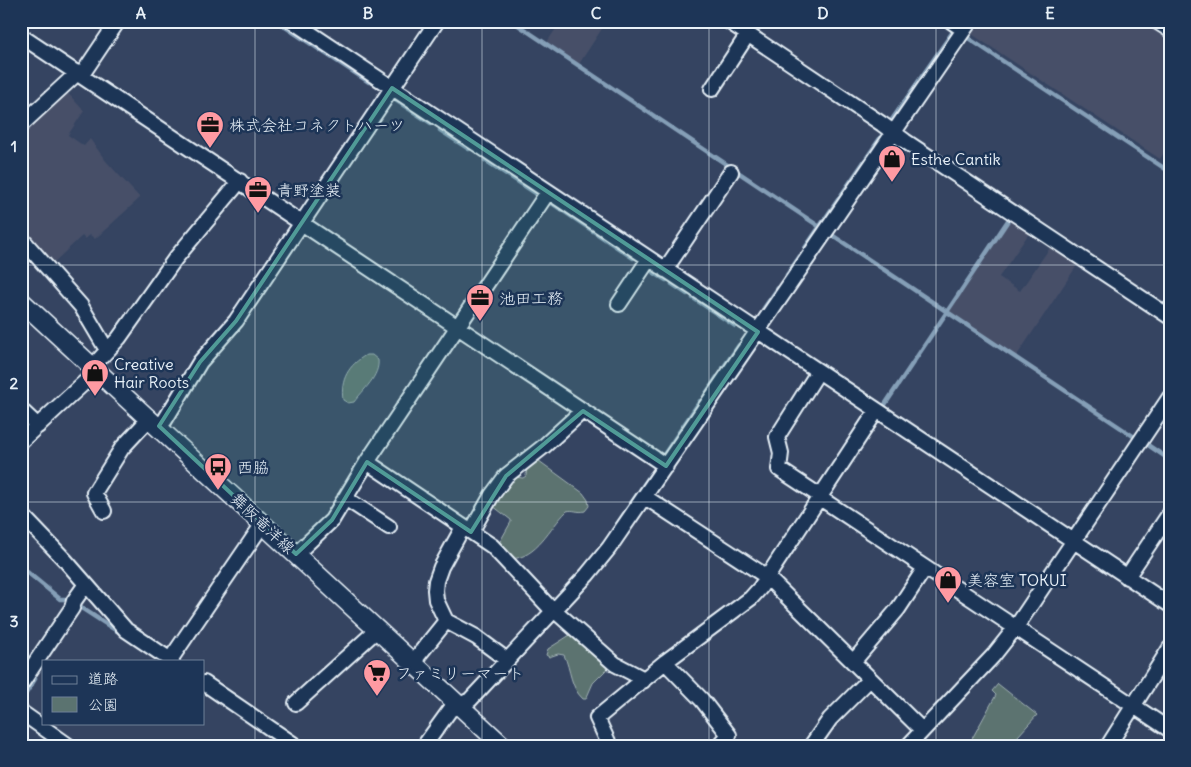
<svg xmlns="http://www.w3.org/2000/svg" width="1191" height="767" font-family="Delius,'Klee One',sans-serif">
	<style>
		.built { fill: #464f68 }
		.green { fill: #5b7370; stroke: #a2b2b4 }
		.lines { fill: none; stroke-linecap: round; stroke-linejoin: round }
		.stream { stroke: #859fb7; stroke-width: 4.5 }
		.minor-casing { stroke: #e8f1f8; stroke-width: 18 }
		.major-casing { stroke: #e8f1f8; stroke-width: 21 }
		.minor { stroke: #1d3557; stroke-width: 14 }
		.major { stroke: #1d3557; stroke-width: 18 }
		.marked { fill: #509b97; fill-opacity: 0.2; stroke: #509b97; stroke-width: 4; stroke-linejoin: round }
		.grid { fill: none; stroke: #e8f1f8; stroke-width: 1; stroke-opacity: 0.55 }
		.labels { text-anchor: middle; stroke-width: 5; stroke-linejoin: round; paint-order: stroke }
		.poi-label { font-size: 16px; fill: #e8f1f8; stroke: #1d3557; text-anchor: start }
		.street-label { font-size: 16px; fill: #e8f1f8; stroke: #1d3557 }
		.neatline { fill: none; stroke: #e8f1f8; stroke-width: 2 }
		.grid-label { font-size: 16px; text-anchor: middle; font-weight: bold; fill: #e8f1f8 }
	</style>
	<rect width="100%" height="100%" fill="#354461"/>
	<filter id="ink" filterUnits="userSpaceOnUse"><feTurbulence type="fractalNoise" baseFrequency=".02" numOctaves="2"/><feDisplacementMap in="SourceGraphic" scale="10" xChannelSelector="R" yChannelSelector="G"/><feConvolveMatrix kernelMatrix="1 2 1 2 8 2 1 2 1" color-interpolation-filters="sRGB"/></filter>
	<g filter="url(#ink)">
		<path class="built" d="M561 21H607L579 64 547 42Z
			M978 21H1146L1170 37V144L1160 159 970 33Z
			M65 90 84 111 68 135 84 146 90 139 106 161 140 198 95 239 90 235 85 239 82 236 50 266 21 233V169L26 165 21 159V131Z
			M1011 219 1030 232 999 277 1020 291 1051 246 1078 264 1016 357 948 311Z"/>
		<path class="green" d="M366 355H372L378 360C380 376 363 390 354 402L348 403 343 400C340 379 349 365 366 355Z
			M535 458 583 493 588 500 589 506 585 511C578 513 573 509 567 511 549 528 538 558 510 559L498 545 511 522V520L493 506 494 497 514 477 523 478 526 476 527 467Z
			M570 635 578 638 588 651 607 665 606 670 593 683 586 699H583C570 687 571 670 564 655L558 654 549 657 546 655 548 649Z
			M998 684 1037 715 1009 746H968L996 695 992 691Z"/>
		<g class="lines">
			<path class="stream" d="M512 21 820 227
				M281 24 369 82
				M968 38 1170 172
				M394 99 431 123
				M891 121 954 30
				M440 130 469 149
				M485 160 540 196
				M547 200 633 258
				M832 235 1136 438
				M805 248 883 134
				M653 272 666 280
				M787 275 800 256
				M672 284 687 294
				M693 298 735 326
				M764 308 778 288
				M723 368 739 345
				M705 395 717 377
				M884 406 1009 219
				M1145 443 1170 460
				M663 456 700 401
				M613 530 651 474
				M21 567 60 599H71
				M80 607 117 631
				M21 701 35 679"/>
			<defs>
				<path id="minor" d="M292 21 1170 605
					M728 21 882 124 905 141 1170 317
					M951 21 964 30
					M1156 21 1170 30
					M21 36 666 466
					M81 76 118 21
					M712 89 748 34
					M21 125 73 77 76 72
					M21 238 81 306 104 345 109 349
					M665 270 731 172
					M619 304 649 259
					M93 366 119 338 175 259 240 181
					M818 372 777 437 781 453 779 469 817 494 823 500 1170 730
					M21 410 38 426
					M159 426 165 420 200 362 236 321 437 21
					M21 441 98 370
					M367 462 492 546 553 611
					M645 497 767 577 922 730
					M345 498 389 527
					M104 511 94 493 122 448 150 418
					M21 514 65 560 126 630 172 661
					M463 527 441 567 436 581 435 590 436 600 446 621 476 637 507 660
					M471 532 492 495 506 476 543 447 578 415 582 410
					M296 554 332 520 367 462 548 192
					M1127 577 1170 513
					M554 610 615 664 640 677 643 681
					M170 660 258 531 264 524
					M413 662 446 621
					M665 662 702 700 729 735 719 746
					M853 662 898 609 925 568
					M204 683 296 746
					M21 684 72 608 74 601 86 584
					M296 703 378 629
					M21 712 69 746
					M424 746 450 710 470 700 587 575 609 548 970 21
					M610 746 597 718 665 662 751 598 760 588 877 410
					M811 746 830 719 870 679
					M908 746 993 656 1016 627 1170 397
					M1108 746 1170 648"/>
				<path id="major" d="M21 301 503 746"/>
			</defs>
			<use href="#minor" class="minor-casing"/>
			<use href="#major" class="major-casing"/>
			<use href="#minor" class="minor"/>
			<use href="#major" class="major"/>
		</g>
	</g>
	<path class="marked" d="M392 88 758 332 666 466 583 411 506 476 471 532 367 462 332 520 296 554 159 426 200 362 236 321Z"/>
	<path class="grid" d="M255 21V746M482 21V746M709 21V746M936 21V746M21 265H1170M21 502H1170"/>
	<defs>
		<symbol id="office-pin" viewBox="-11 -11 22 30"><path d="M0 17L-7.5 6A9.5 9.5 0 1 1 7.5 6Z" fill="#ff9aa2" stroke="#1d3557"/><path d="M-6-3h4V-5.5h4V-3h4V5H-6ZM-1-4.5V-3h2v-1.5ZM-6 0V1H6V0Z" fill="#111"/></symbol>
		<symbol id="shop-pin" viewBox="-11 -11 22 30"><path d="M0 17L-7.5 6A9.5 9.5 0 1 1 7.5 6Z" fill="#ff9aa2" stroke="#1d3557"/><path d="M-5-2.5h2.3a2.7 3.5 0 0 1 5.4 0H5L5.5 6h-11ZM-1.5-2.5h3a1.5 2.3 0 0 0-3 0Z" fill="#111"/></symbol>
		<symbol id="bus-pin" viewBox="-11 -11 22 30"><path d="M0 17L-7.5 6A9.5 9.5 0 1 1 7.5 6Z" fill="#ff9aa2" stroke="#1d3557"/><path d="M-5-6H5V4H4V6H2V4H-2V6H-4V4H-5ZM-3.5-4V0h7V-4ZM-3.5 1.2v1.5H-2V1.2ZM2 1.2v1.5H3.5V1.2Z" fill="#111"/></symbol>
		<symbol id="supermarket-pin" viewBox="-11 -11 22 30"><path d="M0 17L-7.5 6A9.5 9.5 0 1 1 7.5 6Z" fill="#ff9aa2" stroke="#1d3557"/><path d="M-6-5.5h2.5l.6 2H6L4.5 2H-2.5L-4.4-4H-6ZM-1.5 3.2a1.3 1.3 0 1 0 .1 0ZM3 3.2a1.3 1.3 0 1 0 .1 0Z" fill="#111"/></symbol>
	</defs>
	<g fill-rule="evenodd">
		<use href="#office-pin" x="194" y="109" width="32" height="43"/>
		<use href="#shop-pin" x="876" y="143" width="32" height="43"/>
		<use href="#office-pin" x="242" y="174" width="32" height="43"/>
		<use href="#office-pin" x="464" y="282" width="32" height="43"/>
		<use href="#shop-pin" x="79" y="357" width="32" height="43"/>
		<use href="#bus-pin" x="202" y="451" width="32" height="43"/>
		<use href="#shop-pin" x="932" y="564" width="32" height="43"/>
		<use href="#supermarket-pin" x="361" y="657" width="32" height="43"/>
	</g>
	<g class="labels">
		<g class="poi-label">
			<text x="229" y="131">株式会社コネクトハーツ</text>
			<text x="911" y="165">Esthe Cantik</text>
			<text x="277" y="196">青野塗装</text>
			<text x="499" y="304">池田工務</text>
			<text x="114" y="370">Creative<tspan x="114" dy="18">Hair Roots</tspan></text>
			<text x="237" y="473">西脇</text>
			<text x="967" y="586">美容室 TOKUI</text>
			<text x="396" y="679">ファミリーマート</text>
		</g>
		<g class="street-label">
			<text transform="translate(263 523) rotate(43)" y="6">舞阪竜洋線</text>
		</g>
	</g>
	<rect width="1191" height="767" fill="none" stroke="#1d3557" stroke-width="55"/>
	<rect x="42" y="660" width="162" height="65" fill="#1d3557" stroke="#6e8097"/>
	<rect x="52" y="676" width="25" height="8" fill="#1d3557" stroke="#6e8097"/>
	<text x="88" y="684" font-size="15" fill="#e8f1f8">道路</text>
	<rect x="52" y="697" width="25" height="15" fill="#5b7370" stroke="#6e8097"/>
	<text x="88" y="710" font-size="15" fill="#e8f1f8">公園</text>
	<rect x="28" y="28" width="1136" height="712" class="neatline"/>
	<g class="grid-label">
		<text x="141" y="19">A</text>
		<text x="368" y="19">B</text>
		<text x="596" y="19">C</text>
		<text x="823" y="19">D</text>
		<text x="1050" y="19">E</text>
		<text x="14" y="152">1</text>
		<text x="14" y="389">2</text>
		<text x="14" y="627">3</text>
	</g>
</svg>
